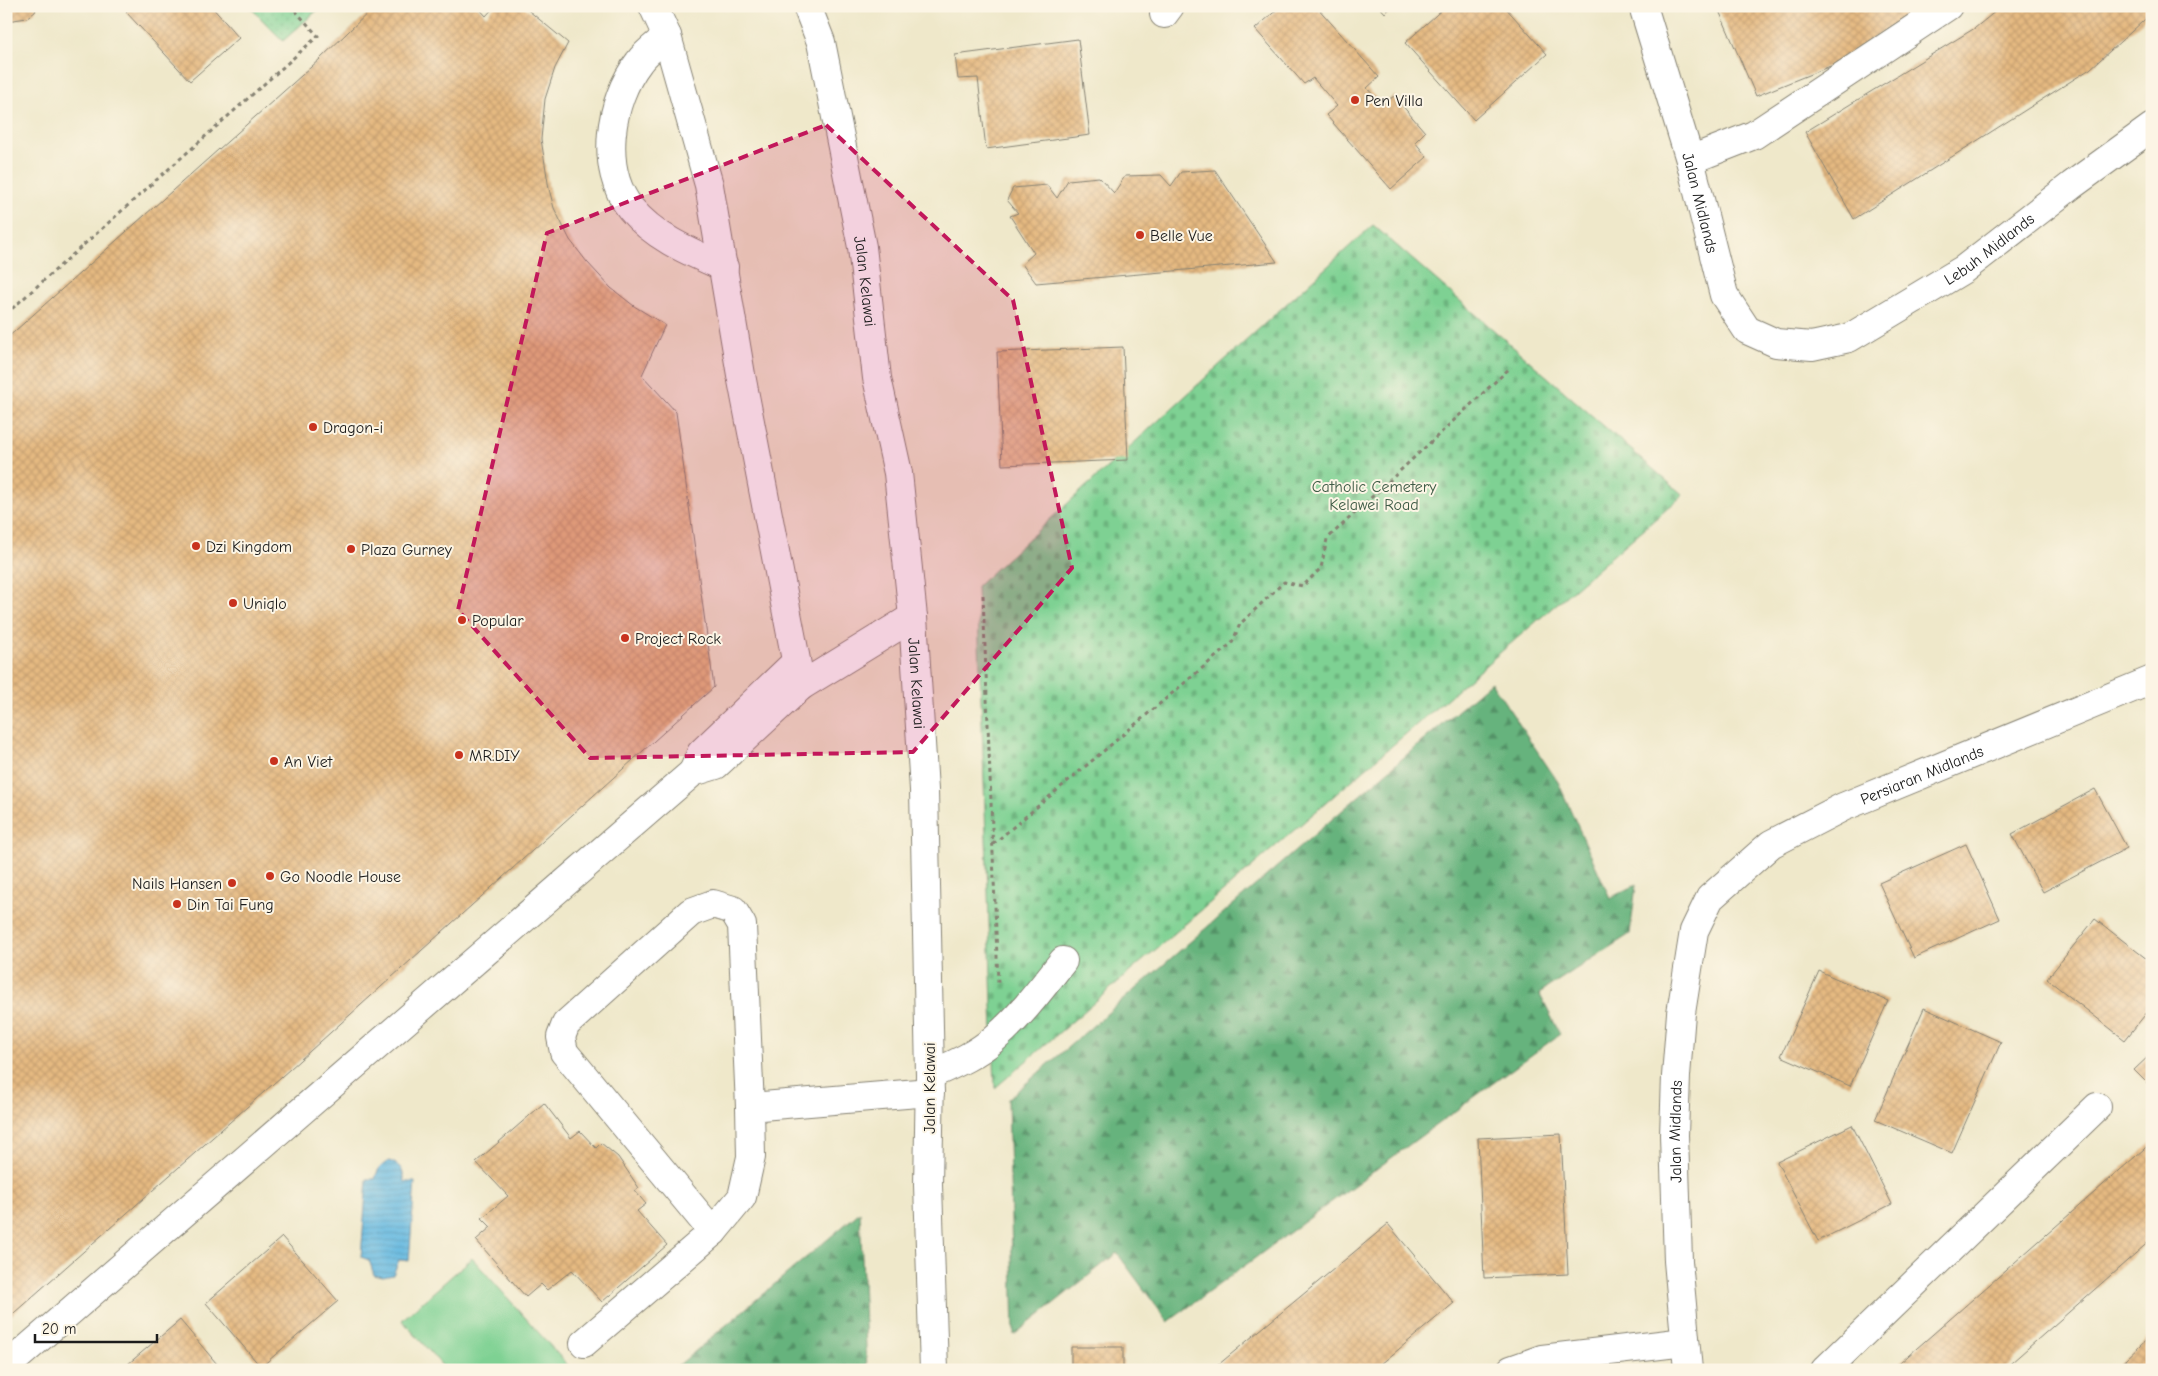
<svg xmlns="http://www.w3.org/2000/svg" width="2158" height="1376" font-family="'Comic Neue',sans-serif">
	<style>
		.grass { fill: #7ed193; stroke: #4d7658 }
		.forest { fill: url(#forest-firs); stroke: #41684c }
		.cemetery { fill: url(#cemetery-stones); stroke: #4d7658 }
		.park { fill: url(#park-dots); stroke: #4d7658 }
		.water { fill: url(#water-rules); stroke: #406a7e }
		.building { fill: url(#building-cross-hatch) }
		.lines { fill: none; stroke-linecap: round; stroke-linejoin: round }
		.minor-casing { stroke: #868273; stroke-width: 30 }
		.major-casing { stroke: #868273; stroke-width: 30 }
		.path { stroke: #868273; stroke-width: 3; stroke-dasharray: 4 4; stroke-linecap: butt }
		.minor { stroke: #fff; stroke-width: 28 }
		.major { stroke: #fff; stroke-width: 28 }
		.marked { fill: #c2185b; fill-opacity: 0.2; stroke: #c2185b; stroke-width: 4; stroke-dasharray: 10 6; stroke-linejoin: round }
		.poi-dot { fill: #c8321e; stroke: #fcf5e5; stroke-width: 2 }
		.labels { text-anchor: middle; stroke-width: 4; stroke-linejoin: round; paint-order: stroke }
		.poi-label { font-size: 16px; fill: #1c1c1c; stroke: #fcf5e5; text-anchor: start }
		.street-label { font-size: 16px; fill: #1c1c1c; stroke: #fcf5e5 }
		.park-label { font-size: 16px; fill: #3e5b46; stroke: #fcf5e5 }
	</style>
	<defs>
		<pattern id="forest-firs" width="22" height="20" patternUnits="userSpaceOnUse" patternTransform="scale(1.25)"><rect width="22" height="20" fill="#66b37d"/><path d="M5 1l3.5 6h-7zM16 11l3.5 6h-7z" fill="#539166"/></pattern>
		<pattern id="cemetery-stones" width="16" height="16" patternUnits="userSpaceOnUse" patternTransform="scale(1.25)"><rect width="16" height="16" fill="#7ed193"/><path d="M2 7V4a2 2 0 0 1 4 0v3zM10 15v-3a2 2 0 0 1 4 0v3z" fill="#6cb37e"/></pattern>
		<pattern id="park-dots" width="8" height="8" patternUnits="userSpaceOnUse" patternTransform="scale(1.25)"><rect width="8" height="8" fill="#7ed193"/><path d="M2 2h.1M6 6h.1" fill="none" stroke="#6cb37e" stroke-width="1.8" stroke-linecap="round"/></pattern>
		<pattern id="water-rules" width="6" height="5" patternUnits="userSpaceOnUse" patternTransform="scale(1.25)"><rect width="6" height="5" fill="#65b9e1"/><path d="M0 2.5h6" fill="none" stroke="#579ec0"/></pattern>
		<pattern id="building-cross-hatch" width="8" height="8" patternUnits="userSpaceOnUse" patternTransform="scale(1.25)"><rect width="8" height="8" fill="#e5b981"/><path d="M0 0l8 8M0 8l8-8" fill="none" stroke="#c49e6f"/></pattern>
	</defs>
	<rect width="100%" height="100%" fill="#fcf5e5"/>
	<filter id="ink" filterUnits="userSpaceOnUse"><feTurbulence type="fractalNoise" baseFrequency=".02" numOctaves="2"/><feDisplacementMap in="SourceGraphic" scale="10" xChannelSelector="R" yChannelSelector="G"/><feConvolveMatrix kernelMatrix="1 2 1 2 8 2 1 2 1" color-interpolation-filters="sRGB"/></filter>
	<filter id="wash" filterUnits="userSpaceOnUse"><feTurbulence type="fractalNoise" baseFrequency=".0096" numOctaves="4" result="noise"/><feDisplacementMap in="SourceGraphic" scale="20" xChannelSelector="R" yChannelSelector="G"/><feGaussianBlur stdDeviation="1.12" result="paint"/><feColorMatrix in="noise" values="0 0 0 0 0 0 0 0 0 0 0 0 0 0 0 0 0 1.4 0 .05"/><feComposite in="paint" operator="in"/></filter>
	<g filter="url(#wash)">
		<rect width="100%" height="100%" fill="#efe8ca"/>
		<path class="grass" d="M472 1258 572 1370H446L402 1320Z"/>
		<path class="forest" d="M1491 682 1558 782 1610 898 1636 885 1630 934 1539 993 1560 1034 1168 1322 1117 1253 1014 1335 1008 1099Z
			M860 1212 867 1370H673Z"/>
		<path class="cemetery" d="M1373 225 1683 495 995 1088 977 586Z"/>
		<path class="park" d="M249 6H322L283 41Z"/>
		<path class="water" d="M389 1161C401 1165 403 1170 405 1182H415L409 1261 399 1260 393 1275 383 1277 374 1275 369 1260 361 1257 367 1179H375C377 1170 381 1165 389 1161Z"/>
		<g id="blocks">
			<path class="building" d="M6 6H37L35 12 27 18 7 21Z
				M132 6H211L239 38 190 81 126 12Z
				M375 6H477L486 16 495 6H523L568 43 555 68 545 99 541 139 549 189 554 208 570 240 587 262 611 288 634 306 665 325 642 375 676 412 714 687 290 1069 6 1320V339L320 59Z
				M1281 6H1316L1379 77 1367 88 1382 105 1394 96 1425 132 1415 142 1427 157 1391 189 1326 115 1337 106 1313 78 1304 84 1255 29Z
				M1379 6H1393L1385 13Z
				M1446 6H1504L1547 54 1474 120 1405 43Z
				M1717 6H1922L1833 65 1756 96Z
				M2002 6H2152V13L2090 69 1854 219 1805 132 1975 28Z
				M1078 39 1090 135 986 149 978 78 958 79 955 55Z
				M1215 170 1277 262 1036 283 1022 264 1034 253 1010 216 1018 213 1007 200 1013 188 1047 185 1057 198 1068 180 1099 177 1114 193 1125 176 1161 175 1171 186 1181 172Z
				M1123 347 1128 460 1002 465 997 352Z
				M2095 789 2127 848 2043 892 2012 834Z
				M1966 844 2000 919 1914 958 1879 883Z
				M2095 919 2152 963V1006L2125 1040 2047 979Z
				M1819 971 1888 1001 1850 1086 1781 1056Z
				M1924 1008 2001 1042 1952 1153 1875 1120Z
				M2152 1053V1088L2134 1070Z
				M544 1103 571 1138 580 1131 596 1148 601 1143 618 1157 639 1188 635 1191 646 1204 637 1211 667 1245 602 1302 572 1270 547 1290 541 1284 526 1297 476 1240 491 1227 482 1218 508 1196 476 1162Z
				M1852 1125 1892 1204 1818 1241 1777 1162Z
				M1561 1134 1568 1274 1484 1278 1478 1138Z
				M2152 1142V1239L2003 1370H1892Z
				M1388 1224 1454 1303 1374 1370H1223L1218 1365Z
				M282 1237 338 1301 261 1367 206 1303Z
				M180 1320 222 1370H121Z
				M2152 1335V1370H2114Z
				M1071 1347H1123V1370H1071Z"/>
		</g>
	</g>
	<g filter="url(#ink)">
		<use href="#blocks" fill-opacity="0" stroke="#868273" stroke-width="1"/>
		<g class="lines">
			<defs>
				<g id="minor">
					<path d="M653 6 667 36 709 185 741 375 801 686"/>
					<path id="s1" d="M1643 6 1690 160 1724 295 1747 330 1776 343 1812 346 1849 338 1964 269 2072 185 2152 127"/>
					<path d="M1164 14 1170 6"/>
					<path d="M667 36C658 44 646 52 639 62 609 101 599 169 631 209 655 238 690 252 724 267"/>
					<path d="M1690 160 1754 135 1948 6"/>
					<path d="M693 772 701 753 796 662"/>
					<path d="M930 1075C952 1065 976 1055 994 1039 1021 1016 1041 989 1063 961"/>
					<path d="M713 1232 564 1052 561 1037 566 1024 691 912 713 904 733 910 742 925 750 1107"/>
					<path d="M584 1343 713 1232 742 1197 751 1157 750 1107 930 1092"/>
					<path d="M6 1367 693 772 716 765 801 686 913 617"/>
					<path d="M1511 1370 1542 1359 1685 1342"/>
					<path id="s2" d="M1688 1370 1678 1261 1674 1135 1676 1076 1681 1013 1694 931 1710 898 1771 844 1843 807 2152 680"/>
					<path d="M1825 1370 2097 1107"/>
				</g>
				<g id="major">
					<path id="s3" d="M807 6 821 42 862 247 877 378 898 473 913 617 924 790 930 1075 928 1185 934 1370"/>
				</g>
			</defs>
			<use href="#minor" class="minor-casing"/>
			<use href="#major" class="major-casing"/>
			<path class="path" d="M6 314 318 36 291 6
				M983 595 998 983
				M993 844 1232 643 1240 624 1284 582 1303 586 1321 568 1327 539 1511 367"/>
			<use href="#minor" class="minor"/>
			<use href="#major" class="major"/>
		</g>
	</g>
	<path class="marked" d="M826 125 1013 300 1072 568 913 752 590 758 458 610 547 233Z"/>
	<g class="poi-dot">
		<circle cx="1355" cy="100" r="5"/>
		<circle cx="1140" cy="235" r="5"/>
		<circle cx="313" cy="427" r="5"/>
		<circle cx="196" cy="546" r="5"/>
		<circle cx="351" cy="549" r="5"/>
		<circle cx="233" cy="603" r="5"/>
		<circle cx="462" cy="620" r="5"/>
		<circle cx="625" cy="638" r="5"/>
		<circle cx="459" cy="755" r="5"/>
		<circle cx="274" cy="761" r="5"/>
		<circle cx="270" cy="876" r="5"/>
		<circle cx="232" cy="883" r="5"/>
		<circle cx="177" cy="904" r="5"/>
	</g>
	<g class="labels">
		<g class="poi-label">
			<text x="1365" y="106">Pen Villa</text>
			<text x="1150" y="241">Belle Vue</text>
			<text x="323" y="433">Dragon-i</text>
			<text x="206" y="552">Dzi Kingdom</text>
			<text x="361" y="555">Plaza Gurney</text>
			<text x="243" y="609">Uniqlo</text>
			<text x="472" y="626">Popular</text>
			<text x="635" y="644">Project Rock</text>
			<text x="469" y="761">MR.DIY</text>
			<text x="284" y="767">An Viet</text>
			<text x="280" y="882">Go Noodle House</text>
			<text x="222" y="889" text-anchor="end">Nails Hansen</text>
			<text x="187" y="910">Din Tai Fung</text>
		</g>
		<g class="street-label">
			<text dy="6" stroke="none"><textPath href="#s1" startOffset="205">Jalan Midlands</textPath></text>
			<text dy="6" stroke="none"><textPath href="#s1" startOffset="614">Lebuh Midlands</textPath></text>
			<text dy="6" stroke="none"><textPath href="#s3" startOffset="282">Jalan Kelawai</textPath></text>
			<text dy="6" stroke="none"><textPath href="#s3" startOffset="688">Jalan Kelawai</textPath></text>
			<text dy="6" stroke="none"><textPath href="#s2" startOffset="725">Persiaran Midlands</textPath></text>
			<text transform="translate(929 1088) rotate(-90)" y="6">Jalan Kelawai</text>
			<text dy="6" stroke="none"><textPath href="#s2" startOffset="239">Jalan Midlands</textPath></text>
		</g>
		<g class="park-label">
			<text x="1374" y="492">Catholic Cemetery<tspan x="1374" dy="18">Kelawei Road</tspan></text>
		</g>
	</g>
	<rect width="2158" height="1376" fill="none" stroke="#fcf5e5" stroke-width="25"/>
	<path d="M35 1334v8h122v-8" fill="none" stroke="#1c1c1c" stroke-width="2.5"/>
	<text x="42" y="1334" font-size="15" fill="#1c1c1c" stroke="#fcf5e5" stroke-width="4" paint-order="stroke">20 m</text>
</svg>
